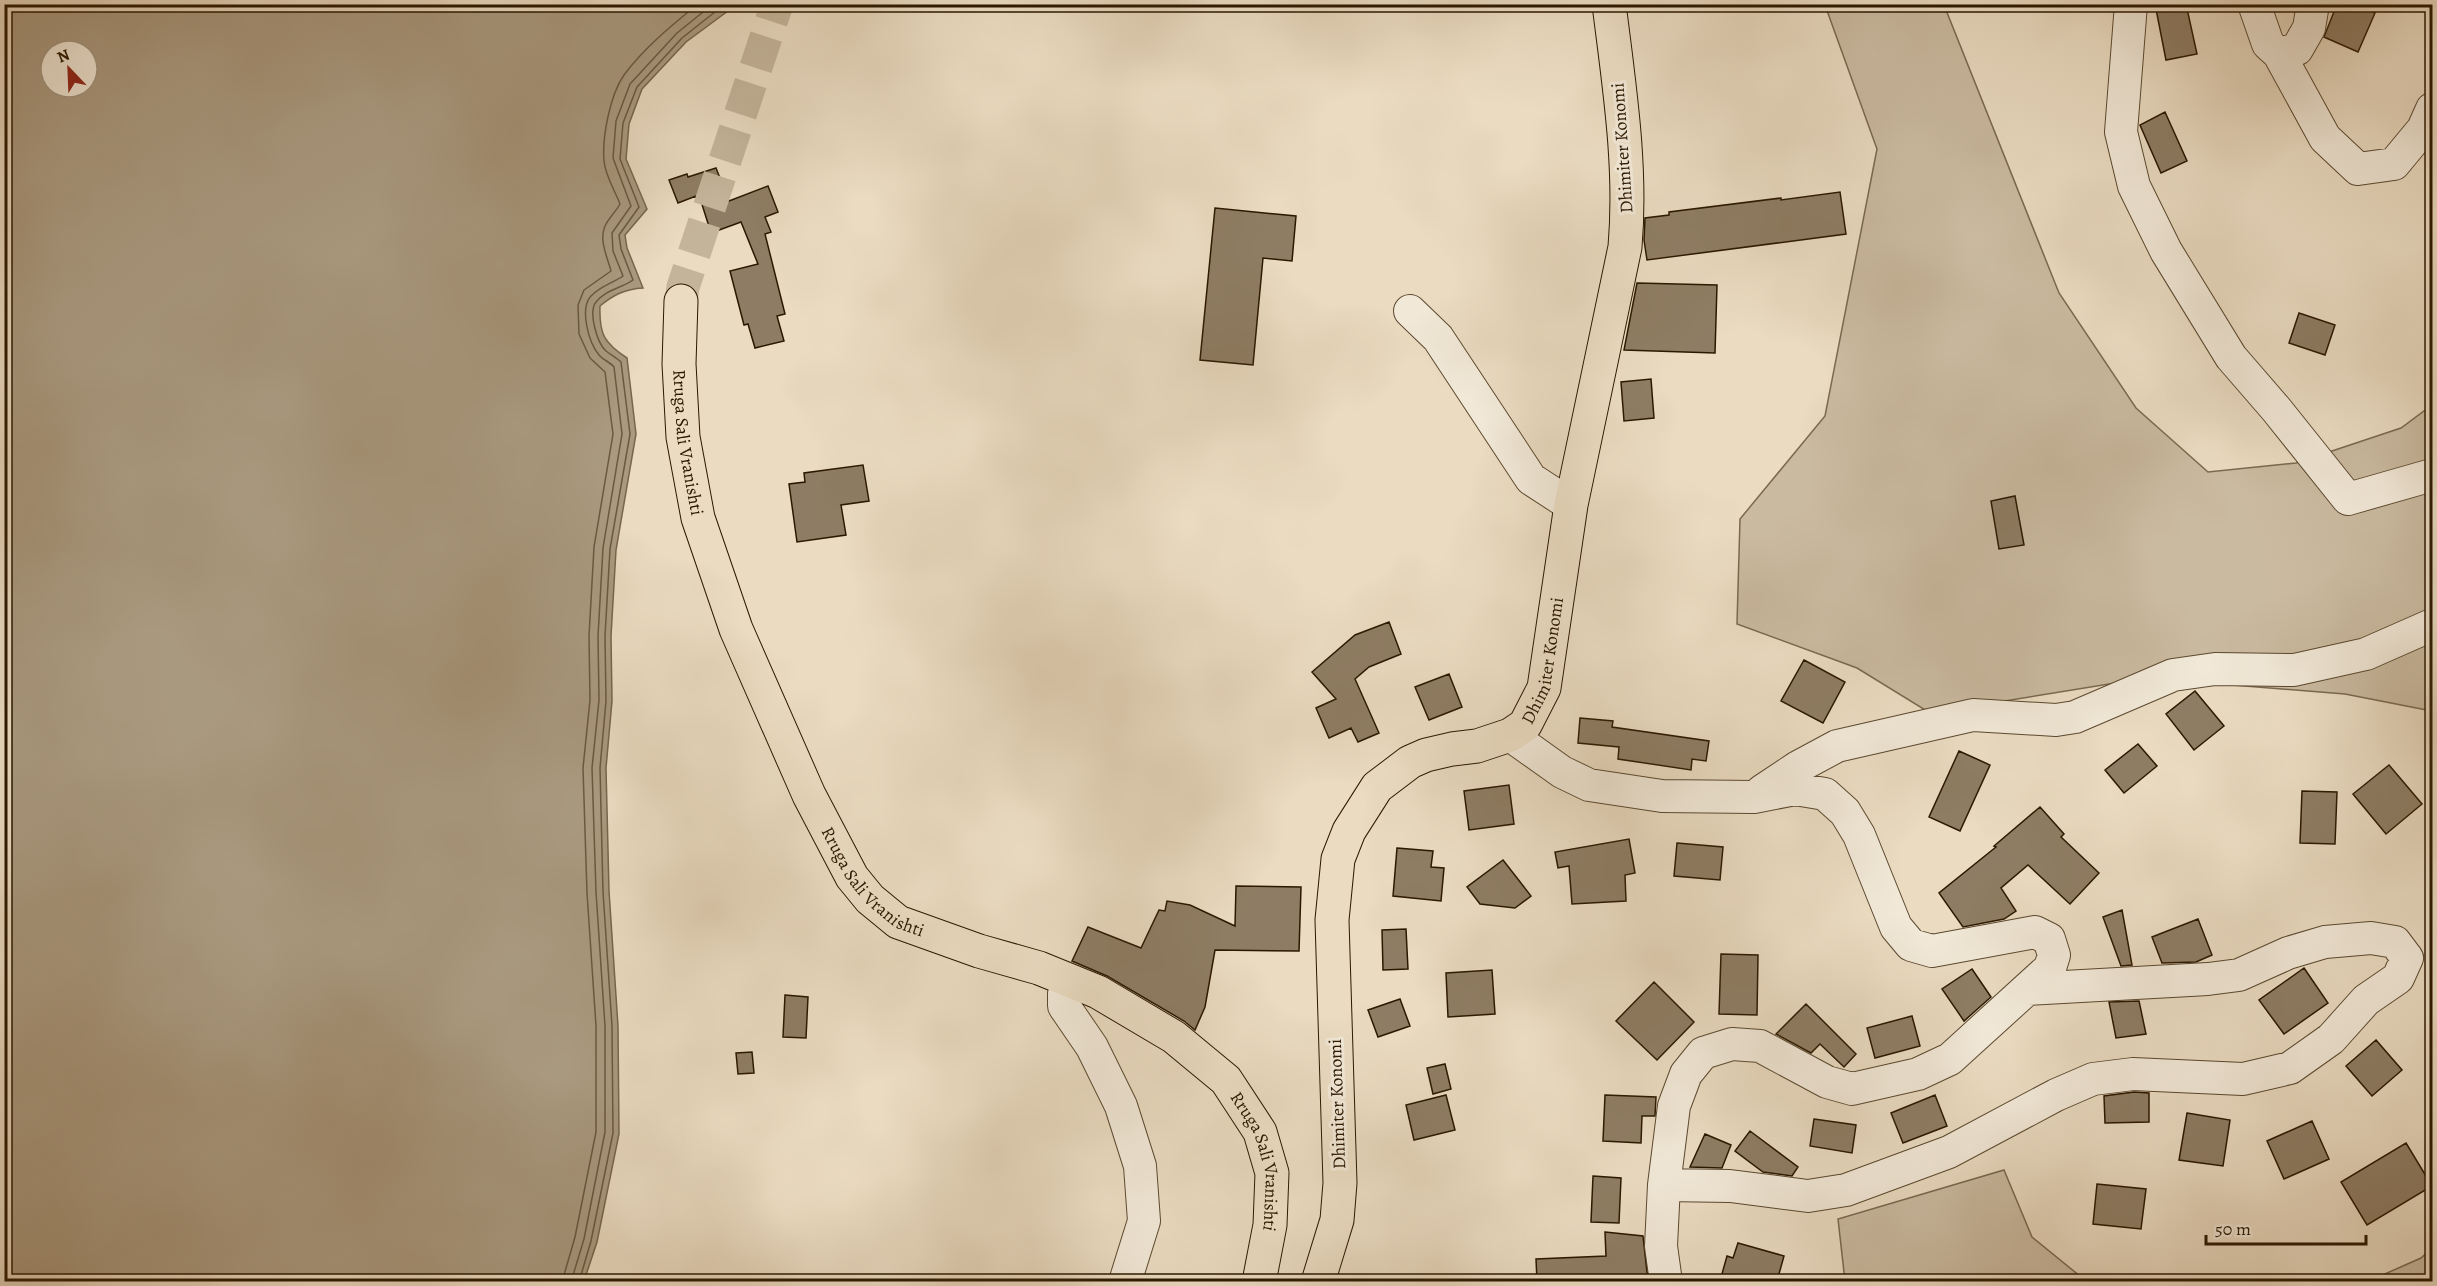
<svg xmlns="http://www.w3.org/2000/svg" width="2437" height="1286" font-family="Alegreya,serif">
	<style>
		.green { fill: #cabaa0; stroke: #7a6950; stroke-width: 1.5 }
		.water { fill: #a9997f; stroke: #77654c; stroke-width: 1.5; fill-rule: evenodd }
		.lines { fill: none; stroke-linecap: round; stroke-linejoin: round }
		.shore { stroke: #6a5840; stroke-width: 1.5 }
		.building { fill: #8e7d64; stroke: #2b1800; stroke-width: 1.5 }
		.major-tunnel { stroke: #c4b49a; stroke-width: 33; stroke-dasharray: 33 16; stroke-linecap: butt }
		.minor-casing { stroke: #5b4930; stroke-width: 34 }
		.major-casing { stroke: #2b1800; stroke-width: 35 }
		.minor { stroke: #f1e8d7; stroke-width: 32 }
		.major { stroke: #eadbc1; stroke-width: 33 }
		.labels { text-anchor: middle; stroke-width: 6; stroke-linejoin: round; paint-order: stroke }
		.street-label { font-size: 18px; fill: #2b1800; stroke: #f1e8d7 }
	</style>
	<rect width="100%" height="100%" fill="#eadbc1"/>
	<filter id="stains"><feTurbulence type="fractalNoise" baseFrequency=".00333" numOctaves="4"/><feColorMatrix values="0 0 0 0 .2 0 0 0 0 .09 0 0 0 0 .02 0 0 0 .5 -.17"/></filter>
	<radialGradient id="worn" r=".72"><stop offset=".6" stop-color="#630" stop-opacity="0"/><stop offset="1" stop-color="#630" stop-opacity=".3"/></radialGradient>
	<path class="green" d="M1825 5H1944L2059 293 2136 408 2208 472 2296 463 2401 428 2432 405V711L2345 694 2146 678 1930 713 1857 668 1737 624 1740 519 1825 416 1877 149Z
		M2004 1170 2032 1237 2086 1281H1845L1838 1219Z
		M2432 1248V1281H2369L2421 1258Z"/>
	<path class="water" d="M5 4 736 5 686 42 642 89 629 124 626 159 647 209 625 235 627 248 643 288C625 289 613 295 600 306 599 334 604 343 627 358L636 434 616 550 611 636 612 701 606 768 609 891 618 1026 619 1134 597 1242 584 1281H5ZM51 51H87V87H51Z"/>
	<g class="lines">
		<path class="shore" d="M562 1282 575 1237 596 1132V1026L587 893 583 768 590 700 589 636 594 547 613 434 605 372 590 358 579 334 578 305 584 290 611 271C607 256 598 239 606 224 610 217 616 211 620 204 615 191 605 175 604 161 602 137 610 95 624 75 644 48 672 25 698 4
			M571 1282 584 1239 605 1132V1026L596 892 592 768 599 700 598 636 603 548 622 434 614 367C610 362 603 360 599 355 589 343 579 309 591 296 600 286 613 283 623 276L613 251 612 233 631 206 613 158 616 121 630 84 677 33 713 4
			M579 1282 591 1241 613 1133 612 1026 603 892 600 768 606 701 605 636 610 549 630 434 621 362C617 358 611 355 606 351 597 343 588 312 596 302 605 290 622 288 633 280L621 249 619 235 639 207 620 159 623 123 637 87 682 38 725 4"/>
	</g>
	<path class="building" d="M2155 4H2186L2197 54 2166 60Z
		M2337 4H2355L2375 13 2358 52 2324 37Z
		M2165 112 2187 161 2161 173 2140 125Z
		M716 168 729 201 768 186 778 212 765 217 771 232 765 234 785 314 777 316 784 341 755 348 748 324 744 325 730 271 758 264 741 222 711 233 700 198 697 199 696 196 678 203 669 180 687 174 688 177Z
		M1840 192 1846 234 1647 260 1644 240 1645 218 1669 215V212L1781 198V200Z
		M1215 208 1296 216 1292 261 1263 258 1253 365 1200 360Z
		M1637 283 1717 285 1715 353 1624 350Z
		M2299 313 2335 325 2325 355 2289 343Z
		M1651 379 1654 418 1624 421 1621 382Z
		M863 465 869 501 841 505 846 535 797 542 789 484 805 482 804 473Z
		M2015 496 2024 545 1999 549 1991 501Z
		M1389 622 1401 654 1369 667 1355 679 1379 733 1358 742 1351 728 1329 738 1316 708 1336 699 1312 672 1355 635Z
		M1804 660 1845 682 1823 723 1781 701Z
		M1449 674 1462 707 1429 720 1415 687Z
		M2195 691 2224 726 2194 750 2166 714Z
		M1580 718 1613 721 1612 727 1709 741 1706 761 1692 759 1691 770 1618 759 1619 747 1578 743Z
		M2138 744 2157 766 2124 793 2105 770Z
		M1959 751 1990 765 1960 831 1929 817Z
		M2389 765 2422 804 2386 834 2353 794Z
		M1509 785 1514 824 1469 830 1464 791Z
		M2302 791 2337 792 2335 844 2300 843Z
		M2040 807 2064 834 2061 837 2099 873 2070 904 2028 865 2001 888 2016 911 2004 919 1963 927 1939 893 1996 847 1994 846Z
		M1629 839 1635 873 1625 875 1626 901 1572 904 1569 866 1558 868 1555 852Z
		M1677 843 1723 847 1720 880 1674 876Z
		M1397 848 1433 851 1431 867 1444 868 1441 901 1393 896Z
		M1503 860 1531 896 1515 908 1480 904 1467 887Z
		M1236 886 1301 887 1299 951 1215 950 1205 1007 1195 1030 1184 1021 1107 976 1072 961 1088 927 1141 948 1159 910 1165 911 1167 901 1190 905 1235 926Z
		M2122 910 2132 965 2121 966 2103 917Z
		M2198 919 2212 955 2196 962 2162 963 2152 937Z
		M1406 929 1408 969 1383 970 1382 930Z
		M1721 954 1758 955 1757 1015 1719 1014Z
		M2304 968 2328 1003 2284 1034 2259 1000Z
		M1972 969 1991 997 1964 1021 1942 989Z
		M1492 970 1495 1014 1448 1017 1446 973Z
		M1654 982 1694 1022 1657 1060 1616 1021Z
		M785 995 808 997 806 1038 783 1037Z
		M1400 999 1410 1026 1378 1037 1368 1010Z
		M2139 1001 2146 1034 2116 1038 2109 1002Z
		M1806 1004 1856 1054 1844 1067 1820 1044 1811 1053 1776 1034Z
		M1912 1016 1920 1046 1875 1058 1867 1028Z
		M2376 1040 2402 1070 2372 1096 2346 1066Z
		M752 1052 754 1073 738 1074 736 1053Z
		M1445 1064 1451 1089 1433 1094 1427 1068Z
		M2134 1092 2149 1093V1122L2105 1123 2104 1096Z
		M1446 1095 1455 1130 1414 1140 1406 1105Z
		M1605 1095 1656 1097 1655 1116H1642L1641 1143 1603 1141Z
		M1935 1095 1947 1126 1903 1143 1891 1113Z
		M2187 1113 2230 1120 2223 1166 2179 1160Z
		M1814 1119 1856 1125 1852 1153 1810 1146Z
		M2312 1121 2329 1159 2284 1179 2267 1141Z
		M1750 1131 1798 1167 1792 1176 1763 1172 1735 1151Z
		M1705 1134 1731 1145 1722 1168 1690 1167Z
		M2406 1143 2432 1186 2367 1225 2341 1182Z
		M1593 1176 1621 1178 1619 1223 1591 1222Z
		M2097 1184 2146 1189 2141 1229 2093 1224Z
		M1605 1232 1643 1236 1648 1281H1537L1536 1259 1606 1256Z
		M1738 1243 1784 1256 1777 1281H1720L1727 1256 1733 1258Z"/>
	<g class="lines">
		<path class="major-tunnel" d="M681 301 683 287 777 4"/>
		<defs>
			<path id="minor" d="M2131 4 2121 132 2134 186 2166 251 2231 357 2276 409 2348 499 2432 475
				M2254 4 2268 44 2279 54 2297 49 2309 28 2313 4
				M2279 54 2325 138 2358 169 2394 164 2423 129 2432 109
				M1410 311 1438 338 1531 479 1571 505
				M1510 735 1562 772 1589 785 1662 796 1754 797 1795 789 1825 794 1845 812 1859 835 1896 927 1911 945 1932 951 2035 932 2049 939 2054 955 2050 968 1950 1059 1918 1074 1852 1089 1827 1082 1760 1046 1732 1044 1703 1053 1686 1074 1674 1106 1664 1185 1661 1246 1666 1282
				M1762 791 1798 767 1837 746 1973 715 2056 720 2075 717 2173 675 2215 669 2294 670 2366 654 2432 625
				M1068 980 1064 994V1006L1092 1047 1121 1106 1140 1166 1144 1221 1125 1282
				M1664 1185 1730 1186 1808 1196 1846 1190 1949 1152 2056 1095 2093 1079 2133 1074 2243 1079 2290 1068 2331 1039 2366 1000 2398 978 2407 958 2395 942 2371 938 2325 942 2288 953 2239 975 2208 979 2027 989"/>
			<g id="major">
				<path id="s1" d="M681 301 679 364 683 437 698 518 736 629 809 795 852 877 870 899 898 922 979 951 1039 968 1098 992 1174 1037 1226 1080 1260 1132 1272 1173 1270 1225 1259 1282"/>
				<path id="s2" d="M1318 1282 1337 1220 1340 1183 1332 920 1338 859 1349 831 1377 787 1410 762 1426 755 1452 749 1477 746 1510 735 1525 725 1544 688 1571 505 1625 247C1632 166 1619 85 1609 4"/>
			</g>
		</defs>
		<use href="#minor" class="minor-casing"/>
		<use href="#major" class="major-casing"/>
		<use href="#minor" class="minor"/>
		<use href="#major" class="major"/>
	</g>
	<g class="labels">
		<g class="street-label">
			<text transform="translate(1622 148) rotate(-94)" y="6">Dhimiter Konomi</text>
			<text dy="6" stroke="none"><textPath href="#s1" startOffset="142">Rruga Sali Vranishti</textPath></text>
			<text dy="6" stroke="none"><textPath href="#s2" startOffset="740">Dhimiter Konomi</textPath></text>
			<text dy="6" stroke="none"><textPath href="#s1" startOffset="628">Rruga Sali Vranishti</textPath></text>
			<text transform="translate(1337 1104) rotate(-92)" y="6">Dhimiter Konomi</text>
			<text dy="6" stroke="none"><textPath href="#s1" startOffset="1132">Rruga Sali Vranishti</textPath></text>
		</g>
	</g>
	<rect width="2437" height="1286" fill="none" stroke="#eadbc1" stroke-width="24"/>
	<rect x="6" y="6" width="2425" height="1274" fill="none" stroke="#2b1800" stroke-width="3"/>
	<rect x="12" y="12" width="2413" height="1262" fill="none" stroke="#2b1800" stroke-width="1.5"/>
	<g transform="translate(69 69) rotate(337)"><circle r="28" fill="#f1e8d7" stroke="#a29581" stroke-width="1.5"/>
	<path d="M0-4.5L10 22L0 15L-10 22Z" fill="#8f2418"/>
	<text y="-9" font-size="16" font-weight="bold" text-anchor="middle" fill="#2b1800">N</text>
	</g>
	<path d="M2206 1235v9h160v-9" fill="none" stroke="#2b1800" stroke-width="3"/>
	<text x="2215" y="1235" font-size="18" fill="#2b1800" stroke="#f1e8d7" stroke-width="4.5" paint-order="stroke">50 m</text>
	<rect width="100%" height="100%" filter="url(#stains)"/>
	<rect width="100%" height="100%" fill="url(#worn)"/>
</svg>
